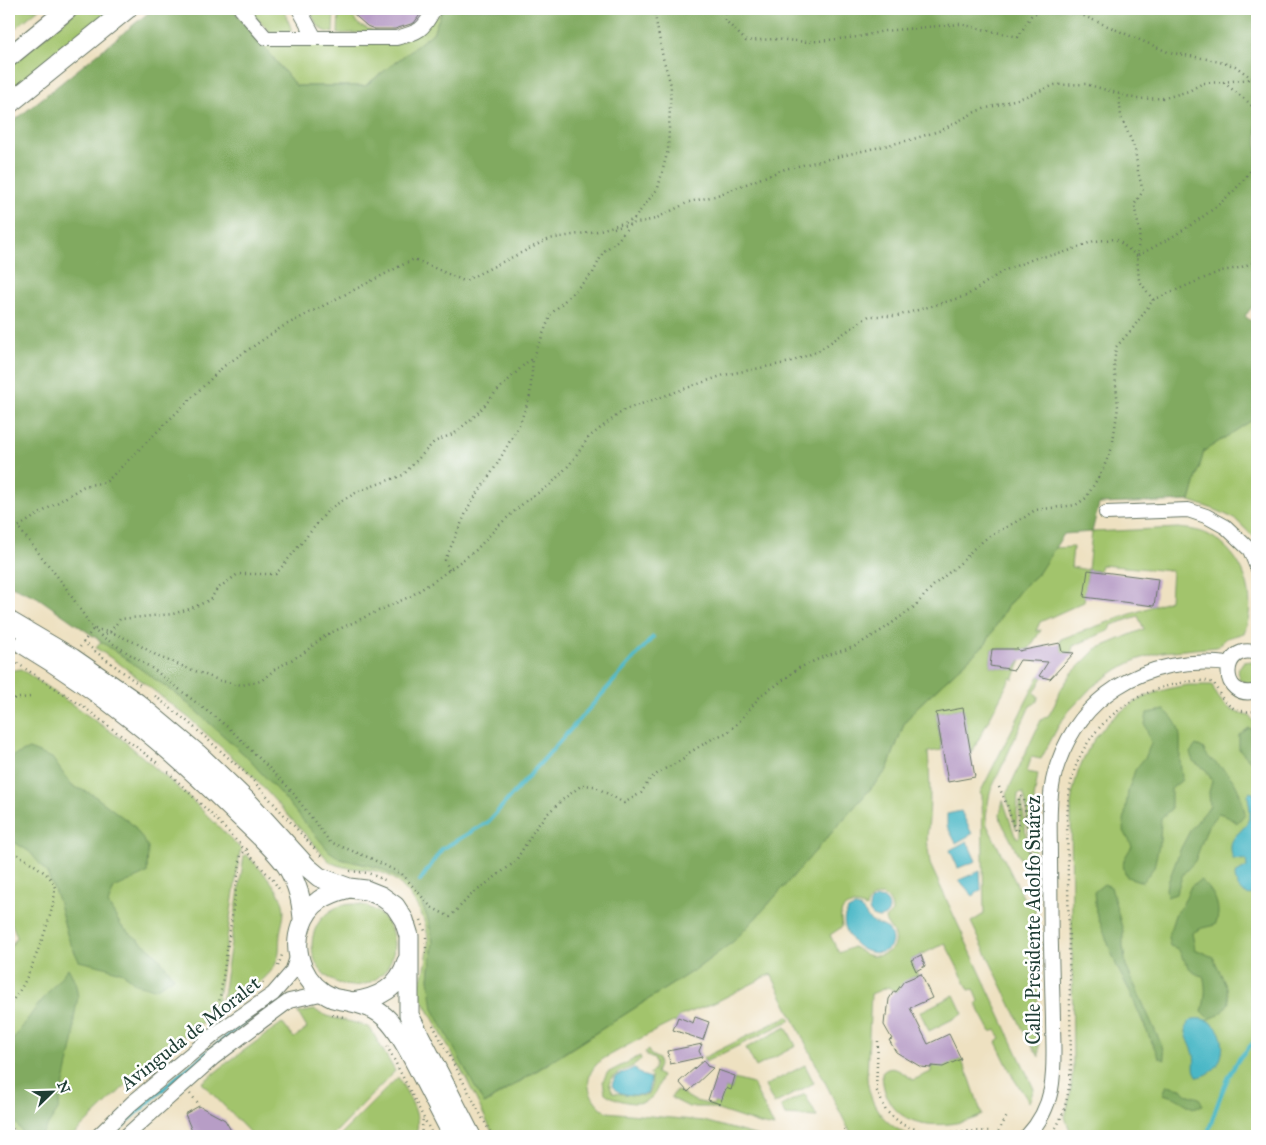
<svg xmlns="http://www.w3.org/2000/svg" width="1266" height="1145" font-family="'IM FELL Great Primer',serif">
	<style>
		.green { fill: #a2c46c; stroke: #608050; fill-rule: evenodd }
		.forest { fill: #81aa60; stroke: #50744a }
		.water { fill: #4ab7c6; stroke: #347a7d }
		.lines { fill: none; stroke-linecap: round; stroke-linejoin: round }
		.stream { stroke: #4ab7c6; stroke-width: 4 }
		.building { fill: #b79dc6 }
		.minor-casing { stroke: #677665; stroke-width: 16 }
		.major-casing { stroke: #677665; stroke-width: 21 }
		.path { stroke: #677665; stroke-width: 2.5; stroke-dasharray: 1 4; stroke-linecap: butt }
		.minor { stroke: #fff; stroke-width: 14 }
		.major { stroke: #fff; stroke-width: 19 }
		.labels { text-anchor: middle; stroke-width: 5; stroke-linejoin: round; paint-order: stroke }
		.street-label { font-size: 20px; fill: #1f3d34; stroke: #fff }
	</style>
	<rect width="100%" height="100%" fill="#fff"/>
	<filter id="ink" filterUnits="userSpaceOnUse"><feTurbulence type="fractalNoise" baseFrequency=".02" numOctaves="2"/><feDisplacementMap in="SourceGraphic" scale="10" xChannelSelector="R" yChannelSelector="G"/><feConvolveMatrix kernelMatrix="1 2 1 2 8 2 1 2 1" color-interpolation-filters="sRGB"/></filter>
	<filter id="wash" filterUnits="userSpaceOnUse"><feTurbulence type="fractalNoise" baseFrequency=".0096" numOctaves="4" result="noise"/><feDisplacementMap in="SourceGraphic" scale="20" xChannelSelector="R" yChannelSelector="G"/><feGaussianBlur stdDeviation="1.12" result="paint"/><feColorMatrix in="noise" values="0 0 0 0 0 0 0 0 0 0 0 0 0 0 0 0 0 1.4 0 .05"/><feComposite in="paint" operator="in"/></filter>
	<g filter="url(#wash)">
		<rect width="100%" height="100%" fill="#eee1c1"/>
		<path class="green" d="M9 9H39L9 33Z
			M79 9H113L9 93V66Z
			M248 9H283L292 30 290 32H270Z
			M310 9H334L333 33C318 31 315 23 310 9Z
			M339 9H346L359 25 376 32 338 34Z
			M440 9H443L433 33 365 86H296L263 45 265 43 403 41Z
			M1257 417V540L1235 519 1216 510 1190 501 1204 451Z
			M1178 528C1188 529 1200 530 1209 535 1244 554 1259 597 1244 633L1227 638 1217 647 1162 652 1136 660 1118 669 1092 687 1069 711 1059 725 1041 759 1031 757 1027 772 1038 774 1034 799 1035 863 1032 862 1025 799 1023 793 1018 794 1016 829 1006 795 1041 720 1049 715 1055 704 1059 692 1072 673 1096 649 1144 629 1138 616 1112 625 1110 630 1073 646 1071 653 1062 652 1060 643 1061 639 1170 600 1172 571 1101 565 1099 571 1088 570 1084 602 1040 622 1036 631 1041 630 1029 649 1019 651 1018 649H992L990 666 1014 670 1021 660 1013 680 1011 677 971 754 963 708 936 713 942 750 928 752C930 778 931 803 928 829 926 840 929 853 930 864L1034 1089 1029 1102 1014 1079 996 1042 1001 1039 996 1030 991 1032 976 1004 979 1001 974 989 969 990 945 943 911 960 918 975 909 979 896 992 888 987 871 994 867 1077C869 1106 885 1126 912 1136H852L771 974 714 1003 678 1017 676 1023 673 1022C653 1032 633 1042 614 1053 609 1056 601 1059 597 1064 581 1080 590 1101 607 1112L704 1121 758 1136H532L520 1133 495 1132 491 1130 468 1082 421 997C421 993 419 989 419 985 420 982 422 978 423 975 426 966 427 957 428 948 431 921 408 883 383 873 366 867 346 871 330 862L251 774 190 719 120 664 96 648 101 641 179 696 213 726 245 755 341 859 380 868 403 881 420 900 428 919 433 941 429 979 485 1104 699 967 734 940 765 908 887 770 904 724 916 708 986 643 1006 608 1022 588 1038 574 1054 548 1073 547 1071 567 1088 570 1092 532ZM882 895C889 899 892 903 892 912L885 919C886 926 893 930 894 936 898 950 882 957 871 956 864 955 859 950 853 947L839 953 830 935 842 927C842 923 840 918 841 914 844 902 858 904 866 908 869 899 873 896 882 895Z
			M1252 661 1257 664V681L1256 683 1246 684 1239 679 1238 670 1243 662Z
			M21 669 123 740 191 799 242 850 240 852 217 1005 220 1009 218 1011 214 1006 206 1011 210 1017C159 1051 116 1095 72 1136H20L9 1122V949L17 937 9 916V671Z
			M1039 676 1043 677 1034 693 1038 696C1038 702 1036 703 1030 706L990 792 986 816 987 825 1024 899 1029 906 1035 905 1039 1057 1026 1036 971 922 984 914 982 795 980 793Z
			M1188 685H1212C1219 703 1231 713 1250 716L1257 726V1136H1072L1065 1117 1070 1096 1073 1068 1071 804C1079 738 1122 694 1188 685Z
			M1003 800 1015 836 1018 838 1020 836V802L1022 800 1031 880 1001 821 1000 814Z
			M246 854C259 869 283 889 284 911 284 919 281 926 280 934 279 942 280 950 278 957 274 978 241 995 225 1006L222 1002 244 856Z
			M312 945a41 41 0 1 1 82 0a41 41 0 1 1-82 0Z
			M954 995 963 1014 929 1031 920 1012Z
			M314 1010 330 1017 360 1024 370 1028 395 1071 332 1136H253L202 1083 228 1062 282 1023 294 1038 307 1028 298 1013Z
			M788 1016 791 1020 705 1062 703 1058Z
			M786 1027 796 1046 756 1067 746 1048Z
			M648 1050 650 1054 658 1059 659 1065 656 1073 662 1076C659 1082 657 1093 651 1098 640 1108 616 1101 605 1093L603 1081 607 1073 640 1056 641 1059C633 1071 614 1069 609 1084L613 1093 645 1096 648 1095 652 1083 651 1076 649 1074C655 1070 657 1066 654 1059L647 1056 645 1052Z
			M961 1059 970 1079 982 1115C971 1121 962 1122 949 1124 912 1128 883 1113 882 1073 893 1062 902 1073 913 1080L931 1072V1066L949 1064Z
			M805 1065 814 1083 774 1104 765 1086Z
			M398 1077C407 1094 424 1116 415 1136H339Z
			M734 1079 753 1084 774 1127 760 1124 709 1107H689L671 1098 676 1090 695 1101 713 1105 726 1088 731 1090Z
			M805 1094 817 1117 785 1115 781 1106Z"/>
		<path class="forest" d="M153 9H233L296 86H365L433 33 443 9H1257V301L1245 316 1257 326V417L1204 451 1190 501 1099 504 1092 532 1064 534 1038 574 1022 588 1006 608 986 643 916 708 904 724 887 770 765 908 734 941 699 967 484 1104 433 1009 429 979 433 941 428 919 420 900 403 881 380 868 341 859 329 851 284 798 245 755 178 695 37 597 9 585V125Z
			M1165 710C1180 725 1181 732 1180 753 1179 761 1182 771 1182 780L1171 789V809L1161 818 1160 841 1154 867 1143 882 1127 877C1120 863 1124 859 1132 846L1123 829 1128 792 1135 770 1146 756 1151 743 1145 725 1147 713Z
			M1249 728 1257 731V768L1239 749V735Z
			M1196 745 1203 748C1208 760 1216 762 1225 771 1237 782 1242 797 1245 814L1237 823 1228 816 1218 813 1208 826 1195 861 1183 874 1176 894 1167 897 1166 888 1181 848 1191 829 1210 806 1209 792 1212 781 1206 770 1193 761 1190 753Z
			M29 749 52 758 72 786 92 794 133 825 148 847 147 873 114 888 108 904 122 927 154 952 174 977 155 989 136 984 123 973 105 967 79 961 68 938 58 900 47 873 30 852 9 839V758Z
			M1200 880C1214 890 1223 909 1215 925L1202 928 1192 933 1195 949 1213 957 1227 987 1229 1003 1219 1015 1209 1019 1202 1012C1205 1000 1207 988 1203 976 1189 974 1185 960 1178 949L1170 946 1168 937 1175 915 1182 906 1191 886Z
			M1104 884 1111 887 1123 931V946L1126 966 1162 1046 1165 1060 1159 1057 1152 1043 1129 990 1117 967 1096 912 1094 892Z
			M68 968 75 981 78 997 74 1018V1037L58 1110 42 1134 23 1133 9 1114V1045L35 1009Z
			M1167 1085 1181 1088 1186 1094 1199 1098 1203 1105 1193 1108 1174 1097 1163 1094Z"/>
		<path class="water" d="M1250 792 1257 795V894C1243 898 1235 887 1235 874L1247 867 1246 860 1233 859C1225 834 1243 836 1249 818 1252 811 1248 803 1248 795Z
			M961 811 972 834 956 843 947 826V814Z
			M967 841 976 861 958 868 950 850Z
			M980 871 981 890 973 896 959 880Z
			M869 908a10 10 0 1 1 20 0a10 10 0 1 1-20 0Z
			M854 907C865 907 864 916 872 922 877 925 883 925 888 929 906 957 857 964 846 929 843 922 844 916 848 910Z
			M1193 1019C1230 1014 1233 1072 1198 1077 1191 1068 1196 1064 1194 1055 1191 1042 1178 1028 1193 1019Z
			M634 1068 642 1075 650 1078 651 1080 647 1094C637 1096 616 1096 612 1085L615 1077Z"/>
		<g class="lines">
			<path class="stream" d="M420 881 442 849 488 822 653 637
				M111 1136 178 1076 250 1018
				M1207 1136C1215 1111 1224 1081 1239 1059 1244 1052 1252 1045 1257 1038"/>
		</g>
		<g id="blocks">
			<path class="building" d="M348 9H424L414 23 395 29H374L367 26Z
				M1088 570 1158 579 1154 606 1084 597Z
				M1060 643 1062 652 1074 653 1050 679 1039 676 1048 662 1020 660 1014 670 990 666 992 649H1018L1019 651Z
				M963 708 975 777 948 782 936 713Z
				M921 955 925 966 916 971 911 960Z
				M921 974 932 998 910 1008 928 1044 949 1034 961 1059 943 1067 931 1066V1068L921 1067 896 1052 889 1040 892 1039 884 1025 885 1015H887L889 999 894 991 896 992 904 981Z
				M678 1017 693 1023 695 1017 709 1022 703 1040 673 1030Z
				M702 1044 699 1051 702 1057 670 1064 668 1051Z
				M704 1060 707 1066 713 1068 688 1092 679 1082Z
				M718 1070 735 1076 731 1090 726 1088 720 1104 708 1100Z
				M199 1106 225 1120 234 1136H194L185 1114Z"/>
		</g>
	</g>
	<g filter="url(#ink)">
		<use href="#blocks" fill-opacity="0" stroke="#677665" stroke-width="1"/>
		<g class="lines">
			<defs>
				<path id="minor" d="M241 9 266 38H396C419 32 423 31 434 9
					M299 9 315 38
					M1106 513 1188 510 1206 516 1226 527 1250 550 1257 567
					M1257 653C1220 641 1218 702 1257 691
					M98 1136 132 1103 215 1034 273 994 292 972 298 955
					M126 1136 213 1058 262 1021 289 1001 325 993
					M1027 1136C1060 1101 1053 1063 1053 1019 1051 965 1050 911 1050 857 1050 826 1047 792 1058 763 1069 732 1089 705 1117 687 1150 666 1190 659 1229 664"/>
				<path id="major" d="M9 57 68 9
					M9 104 127 9
					M9 621 72 658 137 703 199 755 250 804 307 867 319 877 349 888 366 890 381 896 395 906 404 920 409 936V1015L471 1136
					M23 644C103 692 167 745 233 810 249 826 277 850 288 868 298 886 301 898 303 918
					M349 888C326 894 309 902 301 926 291 954 305 986 333 998 339 1000 346 1000 352 1002 369 1006 382 1011 393 1026 404 1040 412 1057 420 1072 431 1093 442 1115 453 1136
					M353 1002C379 998 399 988 407 961"/>
			</defs>
			<use href="#minor" class="minor-casing"/>
			<use href="#major" class="major-casing"/>
			<path class="path" d="M725 9V20L746 41 774 39 808 42 858 37 884 31 960 24 1018 37 1031 16 1040 11 1077 13 1168 52 1207 59 1235 66 1257 82
				M1223 82 1251 79
				M614 228 655 219 689 202 715 196 785 169 910 140 942 130 977 111 1024 97 1055 85 1086 84 1137 99 1165 98 1189 91 1203 83 1223 82 1247 101 1257 111
				M1153 300 1139 280 1137 256C1168 240 1201 221 1227 197 1238 188 1248 174 1257 162
				M449 570 445 560 469 506 496 466 520 423 530 396 533 359
				M93 629 101 636 153 669 229 728 289 788 330 842 370 858 402 874 431 907 450 917 470 896 515 862 535 829 545 816 561 801 582 785 594 786 624 803 641 793 650 779 661 771 684 759 687 754 712 739 728 732 738 723 762 694 775 686 799 668 825 656 854 647 884 629 914 607 934 585 965 559 972 550 988 537 1025 517 1035 510 1076 505 1086 498 1102 471 1112 448 1118 407 1114 364 1116 347 1133 328 1153 300 1221 271 1239 268 1257 261
				M95 629 113 633 136 643 159 657 221 681 242 685 261 681 275 669 302 654 326 635 411 596 437 579 476 550 498 526 527 500 549 486 570 464 589 437 624 410 724 375 791 362 818 351 869 316H897L966 296 1003 271 1036 258 1063 253 1094 241 1116 239 1137 256 1140 232 1134 205 1143 191 1138 172 1135 149 1121 117 1119 94
				M101 636 110 632 120 619 173 614 189 609 210 600 217 589 238 574H276L330 508 359 491 403 475 434 442 455 433 478 413 495 393 527 362 533 359 551 314 593 273 603 252 618 240 632 222
				M83 642 140 685
				M80 647 93 629 64 585 18 527 84 486 106 482 224 366 282 327 414 259 464 281 549 239 597 231 633 220 658 188 668 150 671 85 663 58 655 15 660 9
				M9 658 81 705 160 765
				M155 696 188 722 249 776 323 858
				M9 699 31 697
				M168 772 218 821 273 880 281 892
				M999 787 1007 805 1015 831 1018 830 1019 799 1021 796 1024 799 1032 870H1037
				M9 849C21 857 48 871 54 884 60 900 32 967 24 983 20 991 14 998 9 1006
				M350 871 368 873 387 881
				M421 920 425 931
				M426 937V953
				M278 966 282 955
				M251 992 267 980
				M226 1013 219 1004 241 855 250 846
				M332 1015 344 1017
				M433 1025 492 1136
				M878 1041 876 1089 886 1111 903 1125 931 1134 952 1132 991 1131
				M387 1046 433 1136
				M190 1094 200 1105
				M9 1125 18 1136
				M844 1129 847 1136
				M80 1136 86 1130
				M421 1136 423 1118
				M999 1136 998 1132 1007 1116
				M1050 1136C1066 1117 1069 1091 1071 1068L1067 820C1068 806 1068 793 1072 779 1083 732 1126 695 1172 685 1185 682 1201 678 1214 683 1223 703 1232 714 1257 711"/>
			<use href="#minor" class="minor"/>
			<use href="#major" class="major"/>
		</g>
	</g>
	<g class="labels">
		<g class="street-label">
			<text transform="translate(1033 920) rotate(-90)" y="7">Calle Presidente Adolfo Suárez</text>
			<text transform="translate(190 1033) rotate(-38)" y="7">Avinguda de Moralet</text>
		</g>
	</g>
	<rect width="1266" height="1145" fill="none" stroke="#fff" stroke-width="30"/>
	<g transform="translate(52 1092) rotate(67)" stroke="#ffffff" stroke-width="4" paint-order="stroke">
	<path d="M0-4L9 19L0 12L-9 19Z" fill="#1f3d34"/>
	<text y="-8" font-size="14" font-weight="bold" text-anchor="middle" fill="#1f3d34">N</text>
	</g>
</svg>
